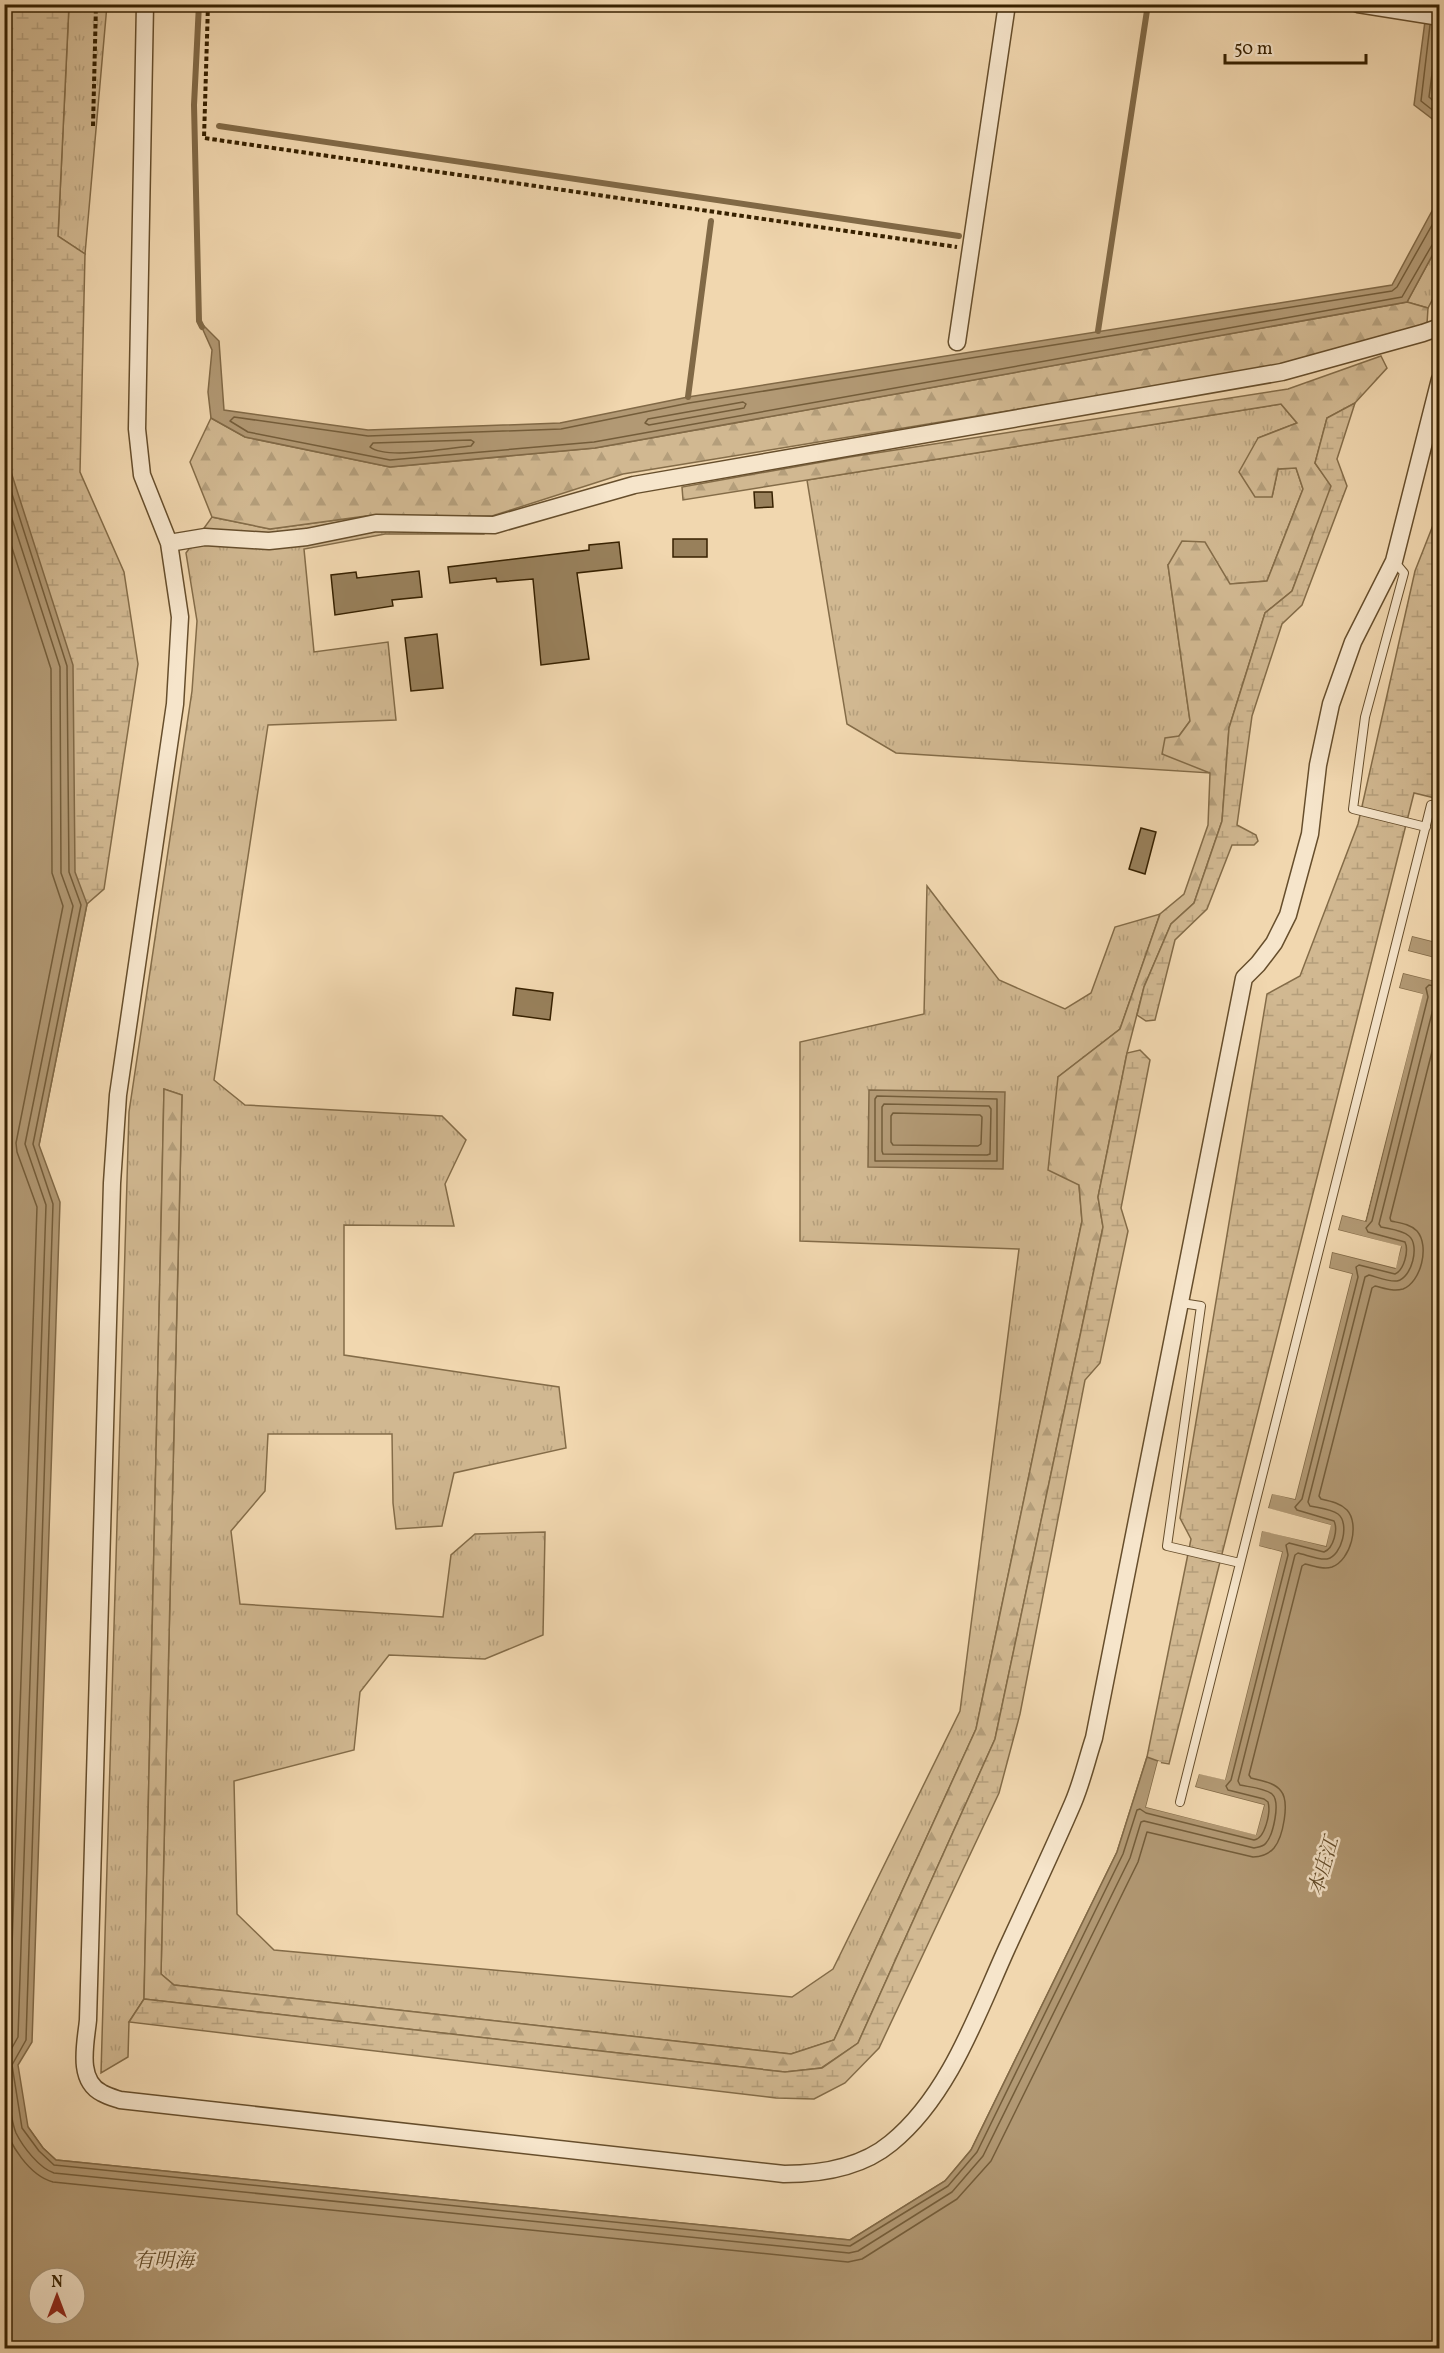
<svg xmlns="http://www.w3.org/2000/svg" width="1444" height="2353" font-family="Vollkorn,'Noto Serif JP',serif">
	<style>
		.grass { fill: url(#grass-tufts); stroke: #846c48; stroke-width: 1.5 }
		.forest { fill: url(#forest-firs); stroke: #846c48; stroke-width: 1.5 }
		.wetland { fill: url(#wetland-marsh); stroke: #846c48; stroke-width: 1.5; fill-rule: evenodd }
		.water { fill: #b29974; stroke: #816946; stroke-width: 1.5; fill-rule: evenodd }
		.pier { fill: #f1d7af }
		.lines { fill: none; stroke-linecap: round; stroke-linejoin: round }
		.shore { stroke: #745d3a; stroke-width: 1.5 }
		.stream { stroke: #816946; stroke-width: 6 }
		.building { fill: #98805b; stroke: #372100; stroke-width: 1.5 }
		.service-casing { stroke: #664e2c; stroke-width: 10 }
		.minor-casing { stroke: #664e2c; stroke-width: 19 }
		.path { stroke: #372100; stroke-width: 4; stroke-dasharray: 4.5 3; stroke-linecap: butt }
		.service { stroke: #f6e5cb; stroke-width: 8 }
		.minor { stroke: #f6e5cb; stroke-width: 16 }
		.labels { text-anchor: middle; stroke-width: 5; stroke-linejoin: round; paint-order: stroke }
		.water-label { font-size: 20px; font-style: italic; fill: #624b29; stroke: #f6e5cb }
	</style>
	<defs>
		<pattern id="grass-tufts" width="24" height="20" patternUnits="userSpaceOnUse" patternTransform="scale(1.5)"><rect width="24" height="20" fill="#d1b891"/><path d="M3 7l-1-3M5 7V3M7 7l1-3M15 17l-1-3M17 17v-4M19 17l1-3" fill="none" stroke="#b49e7b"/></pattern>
		<pattern id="forest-firs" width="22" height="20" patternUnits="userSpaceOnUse" patternTransform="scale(1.5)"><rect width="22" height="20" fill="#d1b891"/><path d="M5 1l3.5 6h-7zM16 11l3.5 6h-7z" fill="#b49e7b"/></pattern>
		<pattern id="wetland-marsh" width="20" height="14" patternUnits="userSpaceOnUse" patternTransform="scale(1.5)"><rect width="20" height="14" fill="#d1b891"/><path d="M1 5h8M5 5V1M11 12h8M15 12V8" fill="none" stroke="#b49e7b"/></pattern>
	</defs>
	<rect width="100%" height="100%" fill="#f1d7af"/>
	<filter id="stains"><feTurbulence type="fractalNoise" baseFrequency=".00333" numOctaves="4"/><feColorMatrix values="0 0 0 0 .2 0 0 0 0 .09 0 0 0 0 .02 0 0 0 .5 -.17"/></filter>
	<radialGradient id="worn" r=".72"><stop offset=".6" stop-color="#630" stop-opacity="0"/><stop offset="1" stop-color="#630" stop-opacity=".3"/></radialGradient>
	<path class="grass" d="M69 5H107L85 254 58 236Z
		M1439 243V287L1428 308 1407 302Z
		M1281 404 1297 423 1258 438 1272 497 1278 469 1296 468 1303 489 1267 581 1230 584 1168 565 1190 721 1179 736 1210 773 896 753 847 724 807 480Z
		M366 516H492L484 534H385L304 549 314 652 388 642 396 720 268 725 214 1080 245 1105 442 1116 466 1140 445 1184 454 1226 344 1225V1355L559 1387 566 1448 454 1473 442 1526 396 1529 393 1503 392 1434H268L265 1491 231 1531 240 1604 443 1617 451 1555 475 1534 545 1532 543 1635 485 1659 389 1655 360 1692 354 1750 234 1781 237 1914 274 1950 792 1997 833 1969 960 1711 1019 1249 800 1241V1042L924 1014 927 886 999 980 1065 1009 1091 993 1115 927 1160 914 1120 1029 1058 1077 1079 1185 1082 1221 976 1729 834 2040 791 2054 174 1985 161 1974 182 1095 164 1089 144 1999 129 2022 128 2057 101 2073 129 1112 192 691 197 621 186 553 212 517 270 529Z"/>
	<path class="forest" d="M1407 302 1428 308 1427 324 1276 367 623 474 492 516H366L270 529 212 517 190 462 211 418 245 437 390 467 595 448Z
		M1381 356 1387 368 1355 403 1327 418 1315 463 1332 486 1292 591 1265 613 1229 728 1222 821 1194 903 1171 924 1144 987 1127 1053 1098 1197 1103 1227 995 1739 858 2043 821 2068 785 2072 144 1999 164 1089 182 1095 161 1974 174 1985 791 2054 834 2040 976 1729 1082 1221 1079 1185 1048 1170 1058 1077 1120 1029 1160 914 1184 894 1208 825 1210 773 1162 754 1165 738 1179 736 1190 721 1168 565 1182 541 1205 542 1230 584 1267 581 1303 489 1296 468 1278 469 1272 497H1255L1239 472 1258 438 1297 423 1281 404 683 500 682 487 850 457 1288 389Z"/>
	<path class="wetland" d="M4 5H69L58 236 85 254 80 472 124 572 138 664 104 889 87 904 39 1145 5 572Z
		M1355 403 1337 459 1347 486 1302 605 1282 624 1252 716 1237 825 1256 835 1258 841 1254 845H1232L1207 909 1175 940 1155 1020 1146 1021 1137 1015 1144 987 1171 924 1194 903 1222 821 1229 728 1265 613 1292 591 1331 486 1315 463 1327 418Z
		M1439 510V799L1414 793 1169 1764 1158 1762 953 2250 5 2348 28 2127 43 2148 56 2160 850 2240 945 2181 971 2150 1117 1852 1147 1757 1191 1539 1180 1518 1267 994 1300 976 1358 824 1415 571ZM39 2278H75V2314H39Z
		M1140 1050 1150 1060 1121 1208 1128 1231 1100 1363 1085 1380 1020 1714 999 1793 879 2048 845 2083 814 2099 776 2098 129 2022 144 1999 785 2072 822 2068 858 2043 995 1739 1103 1227 1098 1197 1127 1053Z"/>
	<path class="water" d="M1421 5H1439V124L1414 105 1427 6Z
		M1439 198V243L1407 302 595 448 390 467 245 437 211 418 208 392 212 350 199 321 219 341 224 410 368 430 560 423 688 397 1392 285Z
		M4 450 73 665 75 872 87 904 39 1145 60 1202 32 2042 18 2065 28 2127 43 2148 56 2160 850 2240 945 2181 971 2150 1117 1852 1147 1757 1158 1761 1146 1807 1256 1834 1264 1805 1195 1787 1199 1773 1225 1779 1282 1552 1258 1546 1262 1530 1326 1546 1330 1525 1268 1509 1272 1493 1295 1499 1352 1274 1329 1268 1332 1252 1395 1268 1401 1247 1338 1230 1342 1215 1366 1221 1422 994 1399 988 1403 973 1440 982 1439 2348H5ZM39 2278H75V2314H39Z
		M1439 927V959L1408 951 1412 936 1436 942Z
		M869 1090 1005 1092 1003 1169 868 1167Z"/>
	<path class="pier" d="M1440 924 1436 942 1412 936 1408 951 1439 959 1440 962 1406 953 1410 934 1434 938 1437 926Z
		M1403 970 1440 979 1439 982 1403 973 1399 988 1423 994 1365 1221 1342 1215 1338 1230 1401 1246 1396 1268 1332 1252 1329 1268 1352 1274 1295 1499 1272 1494 1268 1508 1331 1525 1326 1546 1262 1531 1259 1546 1282 1552 1225 1780 1199 1774 1195 1787 1264 1805 1256 1835 1146 1807 1158 1761 1161 1762 1150 1805 1254 1831 1260 1807 1194 1790 1192 1787 1198 1771 1222 1776 1279 1554 1256 1547 1260 1529 1263 1527 1323 1542 1327 1527 1267 1512 1265 1508 1270 1491 1293 1496 1349 1276 1326 1269 1330 1250 1333 1249 1393 1264 1398 1249 1337 1233 1335 1230 1341 1212 1363 1217 1419 996 1396 989 1400 972Z"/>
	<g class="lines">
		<path class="shore" d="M1430 25 1421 101 1440 116
			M1438 27 1429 97 1440 107
			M1440 211 1397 287 1392 291 689 403 561 429 368 436 234 417 230 421 248 432 390 460 594 442 1402 297 1432 245 1440 242
			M743 402 746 404 744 408 649 425 645 423 648 419Z
			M471 440 474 442 471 446C449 448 386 460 370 447L373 443Z
			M4 469 67 666 69 872 81 905 33 1144 53 1204 26 2040 12 2065 22 2128 39 2151 54 2165 850 2246 948 2186 977 2152 1123 1854 1137 1810 1140 1809 1146 1813 1254 1840C1265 1839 1271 1812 1268 1802L1264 1799 1228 1790 1226 1786 1231 1780 1288 1555 1286 1545 1289 1543 1324 1552C1334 1548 1338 1529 1334 1521L1297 1510 1295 1507 1302 1499 1358 1277 1356 1267 1359 1265 1395 1274C1404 1270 1409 1251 1405 1242L1368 1232 1366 1228 1372 1221 1428 997 1426 988 1429 985 1440 987
			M4 494 60 667 61 873 73 906 25 1144 46 1205 18 2037 4 2062
			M4 523 51 669 52 873 63 906 16 1143 17 1152 37 1207 9 2035 4 2043
			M877 1096 997 1099V1161H875V1099Z
			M884 1104 989 1106 991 1109 990 1154 987 1155 883 1154 882 1151V1107Z
			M893 1113 980 1115 982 1117 981 1144 978 1146 893 1145 891 1142V1116Z
			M4 2069C7 2085 10 2119 16 2133 23 2147 39 2168 54 2173L849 2253 858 2251 952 2192 983 2156 1130 1858 1141 1822 1144 1821 1254 1848C1259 1847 1263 1847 1266 1843 1273 1835 1281 1802 1272 1794 1264 1788 1249 1787 1240 1785L1238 1781 1295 1555 1298 1553C1307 1555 1318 1560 1327 1559 1342 1556 1350 1523 1338 1514 1331 1509 1319 1508 1310 1506L1308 1502 1365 1277 1369 1275C1377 1277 1389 1282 1397 1281 1412 1278 1420 1245 1409 1236 1402 1230 1389 1229 1381 1227L1379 1224 1436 997 1440 995
			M4 2121C8 2144 30 2176 53 2182L848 2262 862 2259 957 2199 991 2161 1138 1862 1147 1832 1253 1857C1261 1857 1268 1855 1274 1848 1283 1837 1290 1802 1281 1791 1274 1782 1261 1781 1251 1778L1249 1775 1302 1566 1305 1564C1314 1566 1323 1570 1332 1567 1351 1560 1360 1524 1347 1510 1340 1503 1330 1501 1321 1499L1319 1496 1372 1288 1375 1286C1384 1288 1393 1292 1403 1289 1421 1282 1430 1246 1417 1231 1410 1224 1400 1223 1391 1221L1390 1218 1440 1020"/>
		<path class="stream" d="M199 4 194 105 199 321 202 327
			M219 126 959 236
			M1098 331 1148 4
			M688 397 711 221"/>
	</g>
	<path class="building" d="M754 492H772L773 507 755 508Z
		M673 539H707V557H673Z
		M619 542 622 568 577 573 589 659 541 665 533 579 497 582 496 578 450 583 448 567 589 550V545Z
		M419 571 422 597 392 600 393 606 335 615 331 575 356 572 357 578Z
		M437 634 443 688 411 691 405 638Z
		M1141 828 1156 832 1145 874 1129 869Z
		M516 988 553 993 550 1020 513 1015Z"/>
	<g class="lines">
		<defs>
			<path id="service" d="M1394 561 1404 573 1365 717 1353 809 1426 827
				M1188 1304 1201 1306 1167 1546 1240 1563
				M1180 1802 1431 805"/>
			<path id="minor" d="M145 4 137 429 142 475 169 543 180 617 175 704 118 1095 112 1183 88 2020C86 2042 76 2080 102 2093 107 2096 114 2098 120 2100L784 2174C822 2174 861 2168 891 2143 949 2096 977 2014 1007 1948 1029 1900 1052 1852 1073 1803 1082 1782 1087 1759 1094 1738L1244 978 1258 964 1274 943 1288 915 1310 834 1318 765 1331 704 1353 642 1394 561 1440 379
				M1358 4 1440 17
				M957 342 1007 4
				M169 543 205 537 269 541 307 537 376 523 494 525 634 485 1282 372 1423 333 1440 327"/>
		</defs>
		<use href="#service" class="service-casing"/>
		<use href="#minor" class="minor-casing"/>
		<path class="path" d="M208 4 204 138 957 247
			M93 126 96 4"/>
		<use href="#service" class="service"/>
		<use href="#minor" class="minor"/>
	</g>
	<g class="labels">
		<g class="water-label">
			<text transform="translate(1323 1866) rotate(-73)" y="7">本庄江</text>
			<text x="164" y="2267">有明海</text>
		</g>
	</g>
	<rect width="1444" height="2353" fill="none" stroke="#f1d7af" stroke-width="24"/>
	<rect x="6" y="6" width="1432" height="2341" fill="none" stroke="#372100" stroke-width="3"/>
	<rect x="12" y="12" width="1420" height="2329" fill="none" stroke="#372100" stroke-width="1.5"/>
	<g transform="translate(57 2296)"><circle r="28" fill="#f6e5cb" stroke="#aa977a" stroke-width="1.5"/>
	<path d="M0-4.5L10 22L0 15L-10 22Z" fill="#8f2418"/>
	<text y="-9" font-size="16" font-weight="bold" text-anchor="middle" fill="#372100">N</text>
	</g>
	<path d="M1225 54v9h141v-9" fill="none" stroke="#372100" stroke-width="3"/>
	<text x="1234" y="54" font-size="18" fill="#372100" stroke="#f6e5cb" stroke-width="4.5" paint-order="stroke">50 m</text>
	<rect width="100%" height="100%" filter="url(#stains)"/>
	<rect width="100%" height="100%" fill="url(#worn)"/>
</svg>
